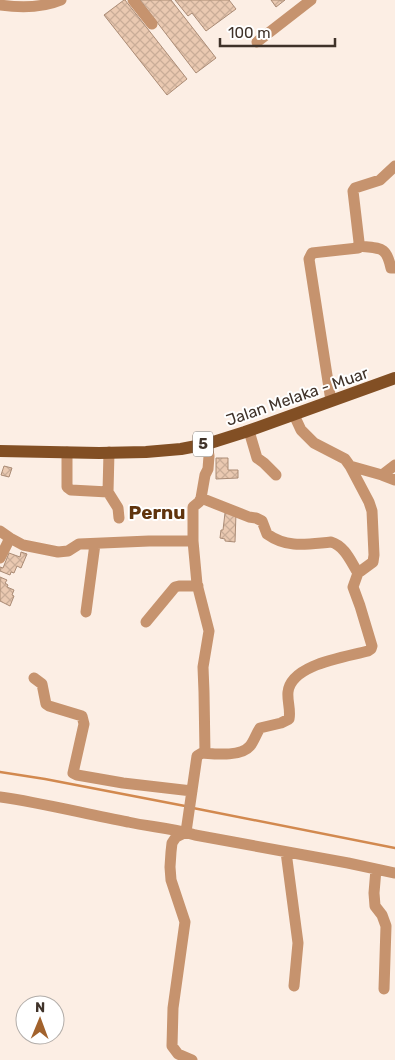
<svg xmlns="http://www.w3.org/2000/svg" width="395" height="1060" font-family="Rubik,sans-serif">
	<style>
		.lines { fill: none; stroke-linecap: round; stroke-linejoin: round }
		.stream { stroke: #d2894f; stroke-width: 2.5 }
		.building { fill: url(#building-cross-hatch); stroke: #aa8b75 }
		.minor { stroke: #c6936e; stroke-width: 11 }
		.major { stroke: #824f24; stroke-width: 12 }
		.labels { text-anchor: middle; stroke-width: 4; stroke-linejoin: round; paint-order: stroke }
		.shield { fill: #fff; stroke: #797069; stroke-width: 1 }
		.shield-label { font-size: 15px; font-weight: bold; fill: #3f3229 }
		.street-label { font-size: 16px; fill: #3f3229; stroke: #fff }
		.quarter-label { font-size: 19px; font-weight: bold; fill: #60340d; stroke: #fff }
	</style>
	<defs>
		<pattern id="building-cross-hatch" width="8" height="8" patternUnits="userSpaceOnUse" patternTransform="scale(1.25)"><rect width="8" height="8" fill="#eac9b1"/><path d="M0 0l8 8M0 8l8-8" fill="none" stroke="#caad98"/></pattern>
	</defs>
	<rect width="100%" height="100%" fill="#fceee4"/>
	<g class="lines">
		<path class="stream" d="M0 772 45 779 185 806
			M193 808 395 848"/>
	</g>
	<path class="building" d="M124 0H125L187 79 167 95 104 15Z
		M140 0H171L216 58 196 73Z
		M175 0H229L236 9 206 31 192 13 188 16Z
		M271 0H285L276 7Z
		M216 458H228V470H238V478L216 479Z
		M4 466 12 468 9 477 1 475Z
		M225 513H236L235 542 225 541V539L220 538 221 530H223Z
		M21 552 27 554 21 568 17 566 14 573 11 572 10 575 0 571V567L3 568 9 553 20 557Z
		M0 577 7 580 5 583 8 585 7 587 14 590 12 595 14 596 10 606 0 601Z"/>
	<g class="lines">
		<path class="minor" d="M133 0 152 24
			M0 5C21 8 42 8 61 0
			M257 42 311 0
			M359 246C380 249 386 245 391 268H395
			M331 401 309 259 312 253 358 248 359 242 353 191 355 188 380 180 395 166
			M249 431 257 458 264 463 276 475
			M67 452V487L71 490 108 492 109 452
			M350 466 382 475 395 480
			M382 475 395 465
			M108 492 118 508 119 518
			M201 498 249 517 256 518 262 521 267 534C288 549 308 544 331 542 345 546 351 562 358 573
			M0 531 10 538 23 545 58 552 68 551 79 544 149 541H193
			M0 558 10 538
			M86 612 95 544
			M146 622 175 587 179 586H198
			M34 678 42 684 46 704 49 706 82 716 84 724 73 773 77 775 123 783 192 791
			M205 753 204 692 203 667 209 631 197 584 193 541V507L199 502 201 498 205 475 208 469 209 456 207 444
			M0 797C43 803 85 814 128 822 150 827 173 828 195 835L348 863 395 873
			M186 832 197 756 202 753C215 754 241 757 250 746 254 741 256 734 260 728L281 723 289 719C291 710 287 701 288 692 291 664 346 657 368 651L371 649 372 646 360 606 353 587 358 573 373 562 374 555 372 511 369 502 350 466 345 459 314 443 301 430 294 415
			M186 832 176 837 172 843 171 852 170 867 171 880 185 922 173 1008 172 1046 178 1054 192 1060
			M286 852 298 943 294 986
			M376 869 374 893 375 906 382 915 386 926 384 989"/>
		<path class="major" d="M0 451 99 453 146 452 181 449 207 444 245 432 395 378"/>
	</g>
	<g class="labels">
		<rect class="shield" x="193" y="431.5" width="20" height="25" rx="4"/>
		<g class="shield-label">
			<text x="203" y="449">5</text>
		</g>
		<g class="street-label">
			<text transform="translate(297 396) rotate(-19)" y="6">Jalan Melaka - Muar</text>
		</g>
		<g class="quarter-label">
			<text x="157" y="519">Pernu</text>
		</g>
	</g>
	<g transform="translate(40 1020) rotate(1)"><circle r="24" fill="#ffffff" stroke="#b2ada9"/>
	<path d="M0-4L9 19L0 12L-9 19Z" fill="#a2622c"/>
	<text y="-8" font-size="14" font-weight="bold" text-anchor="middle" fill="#3f3229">N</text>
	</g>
	<path d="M220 38v8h115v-8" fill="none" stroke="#3f3229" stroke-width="2.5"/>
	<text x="228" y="38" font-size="15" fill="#3f3229" stroke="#ffffff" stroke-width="4" paint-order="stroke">100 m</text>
</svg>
